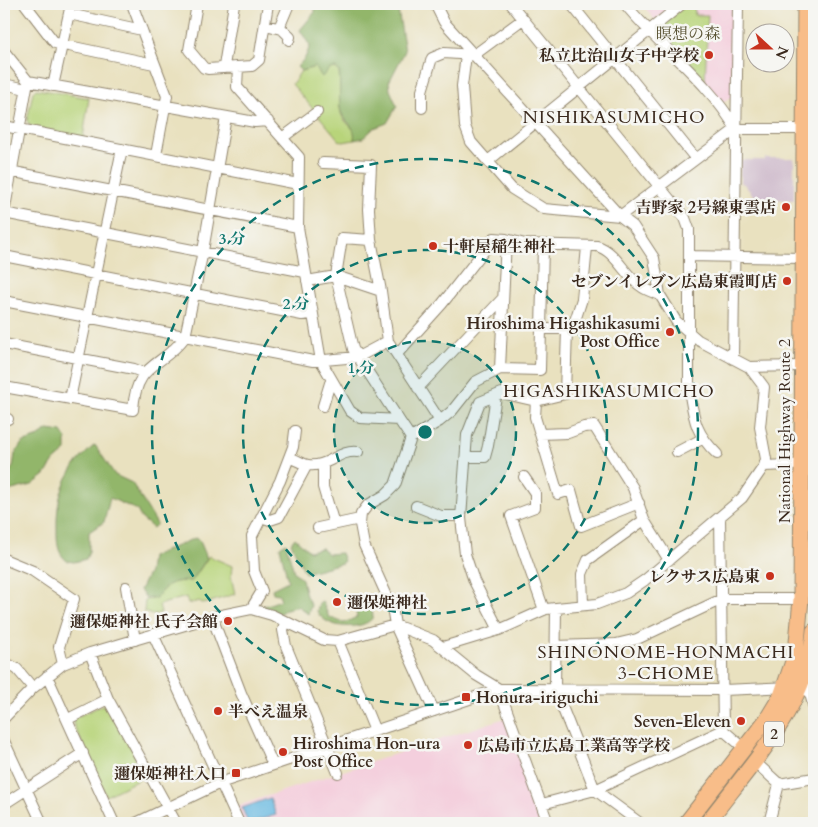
<svg xmlns="http://www.w3.org/2000/svg" width="818" height="827" font-family="Cardo,'Noto Serif JP',serif">
	<style>
		.built { fill: #f4cfdd }
		.industrial { fill: #d0bdcd }
		.green { fill: #b8d47a; stroke: #7a7f4c }
		.forest { fill: #92b66a; stroke: #667044 }
		.water { fill: #65b8e1; stroke: #507180 }
		.lines { fill: none; stroke-linecap: round; stroke-linejoin: round }
		.minor-casing { stroke: #92866e; stroke-width: 12 }
		.highway-casing { stroke: #92866e; stroke-width: 17 }
		.minor { stroke: #fff; stroke-width: 10 }
		.highway { stroke: #f8bd89; stroke-width: 15 }
		.ring { fill: none; stroke: #0f766e; stroke-width: 2.5; stroke-dasharray: 9 6 }
		.poi-dot { fill: #c8321e; stroke: #f6f6f2; stroke-width: 2 }
		.labels { text-anchor: middle; stroke-width: 5; stroke-linejoin: round; paint-order: stroke }
		.shield { fill: #f6f6f2; stroke: #73675e; stroke-width: 1 }
		.shield-label { font-size: 15px; font-weight: bold; fill: #3b2a1e }
		.park-label { font-size: 16px; fill: #5a5435; stroke: #f6f6f2 }
		.poi-label { font-size: 16px; font-weight: bold; fill: #3b2a1e; stroke: #f6f6f2; text-anchor: end }
		.street-label { font-size: 16px; fill: #3b2a1e; stroke: #f6f6f2 }
		.neighbourhood-label { font-size: 18px; letter-spacing: 1px; fill: #3b2a1e; stroke: #f6f6f2 }
		.centre { fill: #0f766e; stroke: #f6f6f2; stroke-width: 2.5 }
		.ring-label { font-size: 15px; text-anchor: middle; font-weight: bold; fill: #0f766e; stroke: #f6f6f2; stroke-width: 5; stroke-linejoin: round; paint-order: stroke }
	</style>
	<rect width="100%" height="100%" fill="#f6f6f2"/>
	<filter id="ink" filterUnits="userSpaceOnUse"><feTurbulence type="fractalNoise" baseFrequency=".02" numOctaves="2"/><feDisplacementMap in="SourceGraphic" scale="10" xChannelSelector="R" yChannelSelector="G"/><feConvolveMatrix kernelMatrix="1 2 1 2 8 2 1 2 1" color-interpolation-filters="sRGB"/></filter>
	<filter id="wash" filterUnits="userSpaceOnUse"><feTurbulence type="fractalNoise" baseFrequency=".0096" numOctaves="4" result="noise"/><feDisplacementMap in="SourceGraphic" scale="20" xChannelSelector="R" yChannelSelector="G"/><feGaussianBlur stdDeviation="1.12" result="paint"/><feColorMatrix in="noise" values="0 0 0 0 0 0 0 0 0 0 0 0 0 0 0 0 0 1.4 0 .05"/><feComposite in="paint" operator="in"/></filter>
	<g filter="url(#wash)">
		<rect width="100%" height="100%" fill="#e9e1bf"/>
		<path class="built" d="M642 4H677L655 20Z
			M687 4H736L735 99H728L722 103 661 28 662 24Z
			M505 718 543 823H242L234 807Z"/>
		<path class="industrial" d="M765 158H794V200L756 199 743 183 740 184V160H765Z"/>
		<path class="green" d="M687 4H694L695 15H708L705 82 660 27Z
			M315 67 336 68 339 72C341 84 337 109 343 118 347 124 352 127 356 133L354 140 343 142 339 140 292 84 301 71Z
			M36 89 89 98 83 138 31 127 27 121 33 92Z
			M209 556 232 566 231 576 235 594 204 604 199 601 188 604 186 597 159 605 161 613 152 615 144 612 145 600 156 598C168 582 173 581 192 581Z
			M105 704 148 775 106 796 73 723 74 718Z"/>
		<path class="forest" d="M315 4H397L405 51 389 82 390 90 397 106 387 123 374 128 363 138 354 140C357 126 345 123 341 112 338 104 341 82 339 71L336 68 330 69 322 77 315 67 301 71 297 67 305 58 310 46 300 30 315 12Z
			M48 430 62 432 66 438V451L54 461 45 475 32 485 8 491 4 497V478L13 467 15 454 22 443 36 438Z
			M95 445 115 475 132 483 157 524 153 528 141 518 137 510 110 498 104 522 89 532V552L86 559 74 562 67 561C57 553 57 542 57 529 56 493 67 468 95 445Z
			M195 538 200 541 207 558 192 581C173 581 168 582 156 598H146L140 590 149 572 151 557Z
			M295 538 309 551 322 548 327 554 341 553 344 561 342 563 305 573 291 543Z
			M286 543 294 572 302 579 306 596 311 605 308 614 298 606 286 609 279 614 261 607 281 600 279 594 273 593 272 589 288 581 280 547Z
			M361 597 372 605 373 617C365 631 325 630 317 611L319 603 322 601 329 617 344 623 357 617 353 600Z"/>
		<path class="water" d="M270 798 276 815 248 823 242 808Z"/>
	</g>
	<g filter="url(#ink)">
		<g class="lines">
			<defs>
				<path id="minor" d="M25 4 55 43 154 64
					M132 4 167 96 156 155
					M197 4 189 50 204 68 208 69 252 66 259 60 268 4
					M435 4 444 22 620 216 633 226 654 258 660 295 676 321 698 340 749 367 802 366
					M511 4 685 218 689 229V390C694 419 695 433 717 454
					M571 4 696 159
					M625 4C660 47 708 80 736 129
					M69 14 142 30
					M265 25 282 29 290 37 289 40
					M279 28 289 4
					M4 51 28 81 255 122 268 121
					M466 55 462 86 465 126 471 142 512 189 544 209 620 216 736 129H814
					M224 66 234 4
					M238 67 237 87 299 157 298 227 321 361 350 411 360 418 399 420 411 438 395 485 385 495 368 505 361 514 360 524 364 545 392 607 395 625 434 711
					M4 84 26 89
					M53 86 71 4
					M422 108V91L432 58 444 53 474 55 523 19
					M4 126 298 184
					M282 138 317 112
					M488 161 682 4
					M323 163 371 165 369 209 371 240 381 291
					M4 170 298 227
					M4 213 305 272
					M4 213 28 81
					M371 240 342 238 336 276 353 349 399 420
					M4 256 302 315 313 314
					M689 256 803 258
					M307 281 336 276 381 291 388 341 440 421
					M4 301 313 361 358 357 388 341
					M541 329H567L573 327 582 299 587 247
					M4 344 134 369 144 373
					M397 354 442 304 494 238 506 239 525 244 597 246C617 252 624 276 642 287 648 291 655 293 660 295
					M733 359 738 4
					M500 369 506 239
					M4 387 133 410C136 361 161 369 185 337L203 251 226 117
					M418 388 503 298
					M70 399 122 149
					M536 401 535 417 558 494 571 490 581 526 639 503
					M323 406 330 383 333 382
					M4 419H8
					M540 434 568 433 584 427 594 426 633 488 644 520 669 560
					M411 438 440 421 452 411 475 382 500 369 540 370 543 246
					M677 452 702 439
					M466 457H485L488 446 496 396
					M289 458C296 459 302 464 308 465 328 468 339 449 358 452
					M323 464V487L334 524
					M764 466 814 464
					M524 477 535 493V507L511 516 544 610
					M416 506 441 516H461
					M261 517 270 520 279 517 307 465
					M720 517 723 730 744 748
					M318 528 360 519
					M4 559 33 571 74 599 59 647 63 664
					M126 587 135 640
					M583 605 582 574 588 560 644 520
					M556 608 555 689 595 790 640 823
					M251 609 262 591 254 571 252 536 280 481 293 447 295 431
					M212 617 241 693 273 765
					M285 622 283 630 286 646 338 773
					M499 630 474 581 465 554 461 518 467 435 480 402 502 393 536 401 565 394 567 329
					M153 634 239 823
					M338 641 375 731
					M556 646 616 644 637 639 722 599H801
					M443 647 499 630 546 609 597 604 626 593 645 580 742 498 764 466 766 459 760 427 764 387 749 367
					M90 653 108 699 176 823
					M4 662 17 669 33 688
					M47 676 114 823
					M802 686 810 694 814 708
					M4 718 33 688 63 664 90 653 212 617 251 609 272 615 324 640 338 641 395 625 433 640 476 675 499 689 548 823
					M68 719 108 699
					M4 741 42 823
					M754 761 779 784 769 823
					M779 784 814 778
					M4 804 83 753
					M542 804 595 790 723 730
					M136 823 220 783 499 689 723 690 814 686"/>
				<path id="highway" d="M686 823 767 719 781 696 796 653 801 599 805 4
					M707 823C751 764 807 708 814 631"/>
			</defs>
			<use href="#minor" class="minor-casing"/>
			<use href="#highway" class="highway-casing"/>
			<use href="#minor" class="minor"/>
			<use href="#highway" class="highway"/>
		</g>
	</g>
	<circle cx="425" cy="432" r="91" fill="#0f766e" fill-opacity=".12"/>
	<g class="ring">
		<circle cx="425" cy="432" r="91"/>
		<circle cx="425" cy="432" r="182"/>
		<circle cx="425" cy="432" r="273"/>
	</g>
	<g class="poi-dot">
		<circle cx="709" cy="55" r="5"/>
		<circle cx="786" cy="207" r="5"/>
		<circle cx="433" cy="246" r="5"/>
		<circle cx="787" cy="281" r="5"/>
		<circle cx="670" cy="332" r="5"/>
		<circle cx="770" cy="576" r="5"/>
		<circle cx="337" cy="602" r="5"/>
		<circle cx="228" cy="621" r="5"/>
		<rect x="461" y="692" width="10" height="10" rx="2.5"/>
		<circle cx="218" cy="711" r="5"/>
		<circle cx="741" cy="721" r="5"/>
		<circle cx="468" cy="745" r="5"/>
		<circle cx="283" cy="752" r="5"/>
		<rect x="231" y="768" width="10" height="10" rx="2.5"/>
	</g>
	<g class="labels">
		<rect class="shield" x="764" y="721.5" width="20" height="25" rx="4"/>
		<g class="shield-label">
			<text x="774" y="739">2</text>
		</g>
		<g class="park-label">
			<text x="688" y="39">瞑想の森</text>
		</g>
		<g class="poi-label">
			<text x="699" y="61">私立比治山女子中学校</text>
			<text x="776" y="213">吉野家 2号線東雲店</text>
			<text x="443" y="252" text-anchor="start">十軒屋稲生神社</text>
			<text x="777" y="287">セブンイレブン広島東霞町店</text>
			<text x="660" y="329">Hiroshima Higashikasumi<tspan x="660" dy="18">Post Office</tspan></text>
			<text x="760" y="582">レクサス広島東</text>
			<text x="347" y="608" text-anchor="start">邇保姫神社</text>
			<text x="218" y="627">邇保姫神社 氏子会館</text>
			<text x="476" y="703" text-anchor="start">Honura-iriguchi</text>
			<text x="228" y="717" text-anchor="start">半べえ温泉</text>
			<text x="731" y="727">Seven-Eleven</text>
			<text x="293" y="749" text-anchor="start">Hiroshima Hon-ura<tspan x="293" dy="18">Post Office</tspan></text>
			<text x="478" y="751" text-anchor="start">広島市立広島工業高等学校</text>
			<text x="226" y="779">邇保姫神社入口</text>
		</g>
		<g class="street-label">
			<text transform="translate(784 431) rotate(-90)" y="6">National Highway Route 2</text>
		</g>
		<g class="neighbourhood-label">
			<text x="614" y="123">NISHIKASUMICHO</text>
			<text x="609" y="397">HIGASHIKASUMICHO</text>
			<text x="666" y="658">SHINONOME-HONMACHI<tspan x="666" dy="21">3-CHOME</tspan></text>
		</g>
	</g>
	<circle cx="425" cy="432" r="8" class="centre"/>
	<g class="ring-label">
		<text x="232" y="244">3 分</text>
		<text x="296" y="309">2 分</text>
		<text x="361" y="373">1 分</text>
	</g>
	<rect width="818" height="827" fill="none" stroke="#f6f6f2" stroke-width="20"/>
	<g transform="translate(770 48) rotate(111)"><circle r="24" fill="#f6f6f2" stroke="#aba49d"/>
	<path d="M0-4L9 19L0 12L-9 19Z" fill="#c8321e"/>
	<text y="-8" font-size="14" font-weight="bold" text-anchor="middle" fill="#3b2a1e">N</text>
	</g>
</svg>
